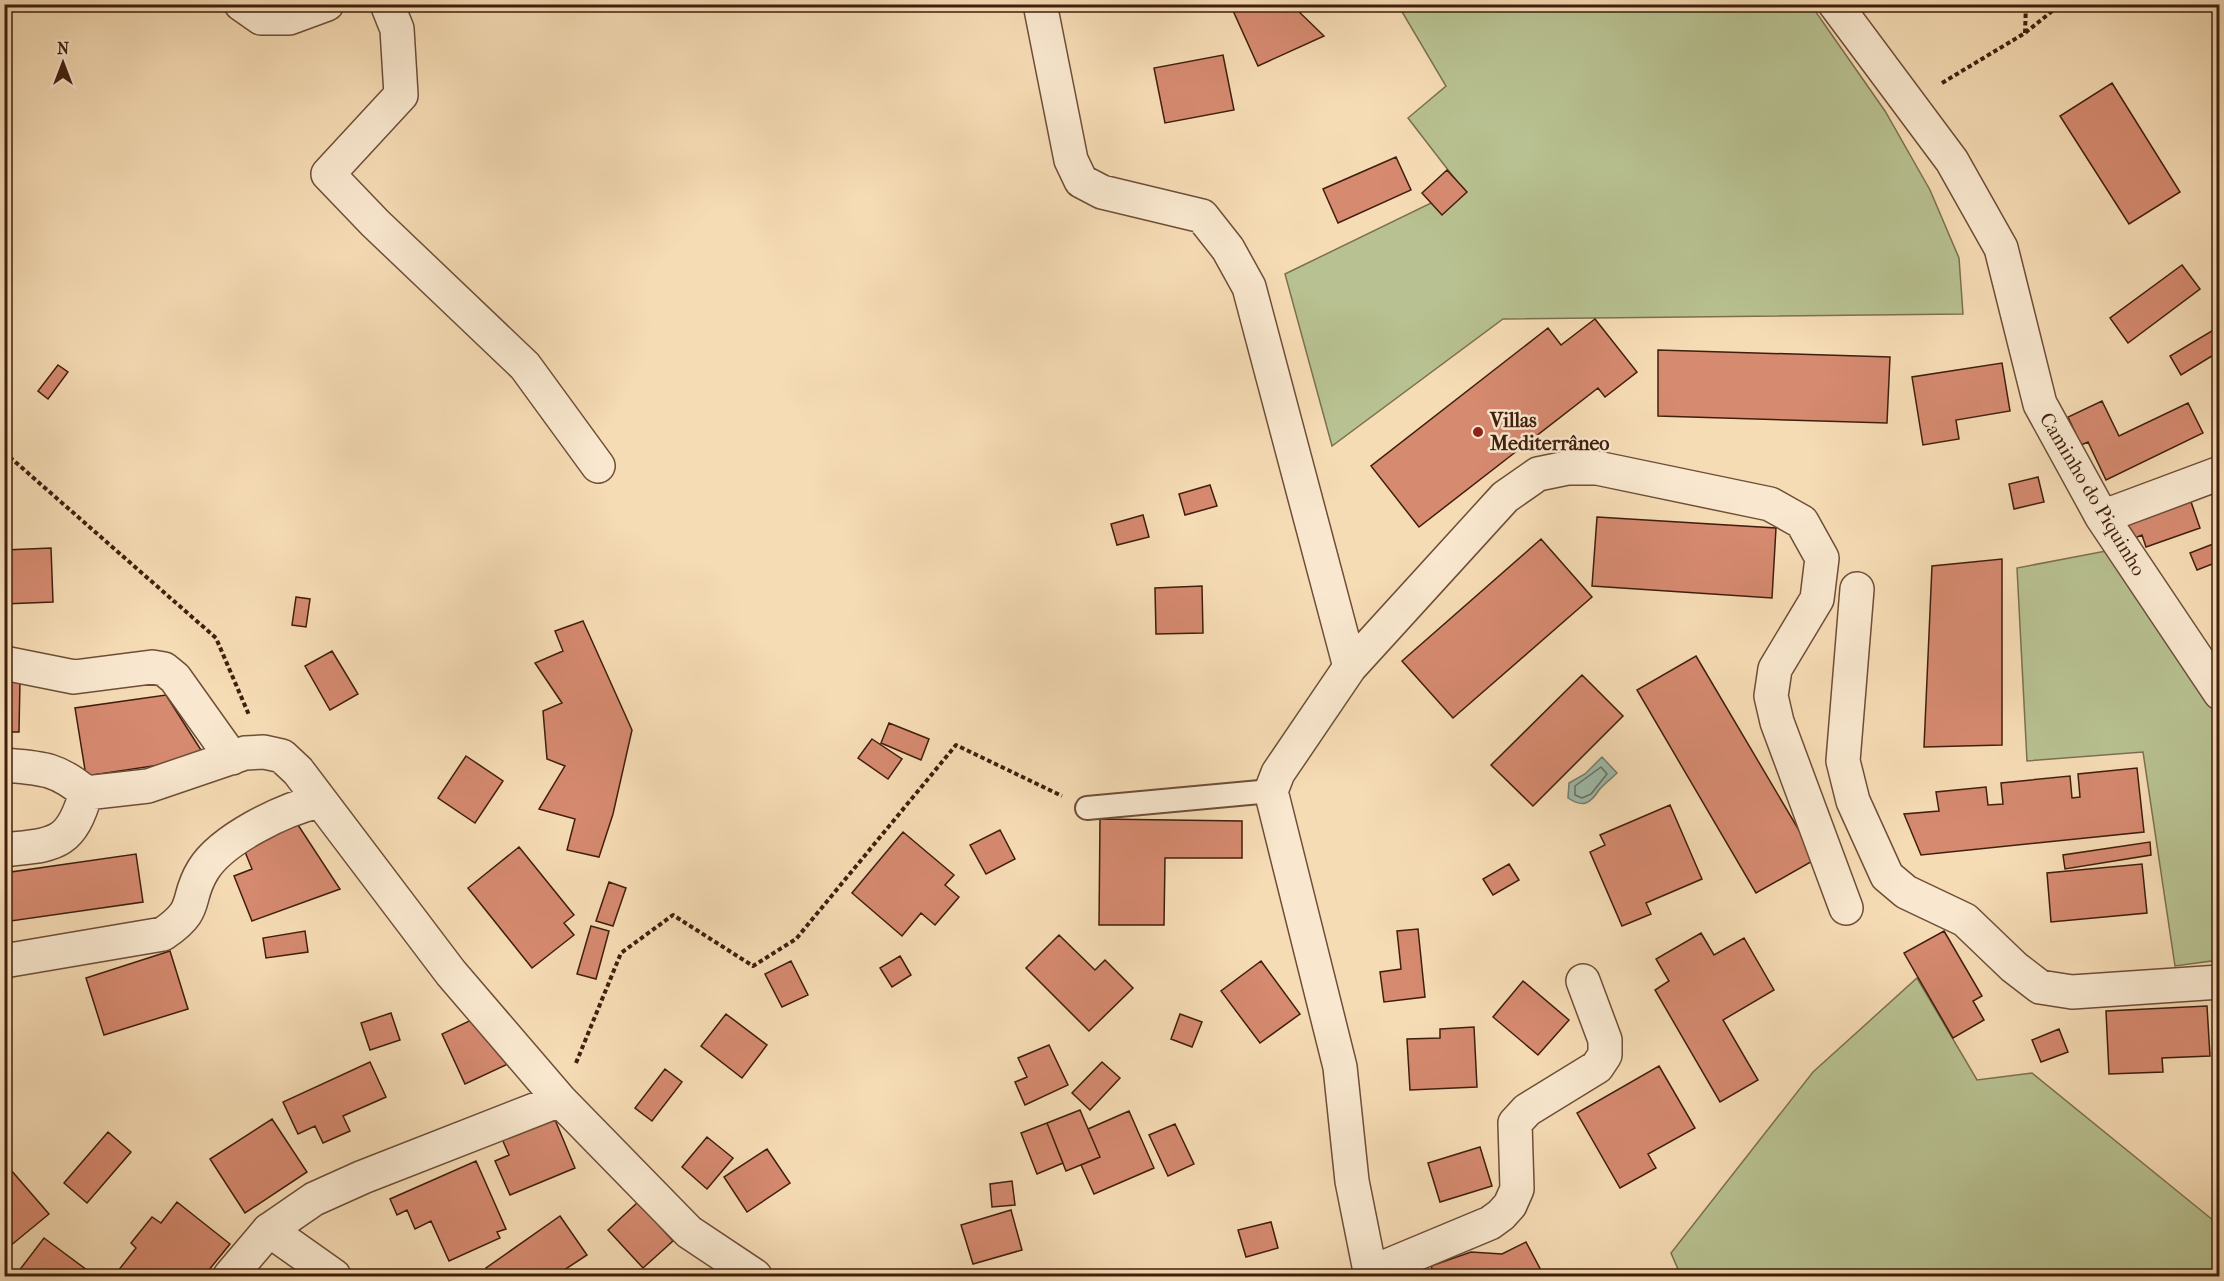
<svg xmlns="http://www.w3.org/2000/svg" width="2224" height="1281" font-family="'IM FELL French Canon',serif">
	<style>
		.green { fill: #b8c191; stroke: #7c704f; stroke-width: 1.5 }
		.water { fill: #9dbcad; stroke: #787d6d; stroke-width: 1.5 }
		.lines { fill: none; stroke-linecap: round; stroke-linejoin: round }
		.shore { stroke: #6e6d5d; stroke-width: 1.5 }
		.building { fill: #d68a70; stroke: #401e0d; stroke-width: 1.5 }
		.service-casing { stroke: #6e4e37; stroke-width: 26 }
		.minor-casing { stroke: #6e4e37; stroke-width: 36 }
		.tertiary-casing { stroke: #6e4e37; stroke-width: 36 }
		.path { stroke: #401e0d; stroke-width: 4; stroke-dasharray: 4.5 3; stroke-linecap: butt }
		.service { stroke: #f9e8cf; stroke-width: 22 }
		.minor { stroke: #f9e8cf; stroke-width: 33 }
		.tertiary { stroke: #f9e8cf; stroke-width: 33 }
		.poi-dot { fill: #8f2418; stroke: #f9e8cf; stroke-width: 2 }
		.labels { text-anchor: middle; stroke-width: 5; stroke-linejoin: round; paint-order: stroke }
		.poi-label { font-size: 20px; font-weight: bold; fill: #401e0d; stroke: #f9e8cf; text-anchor: start }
		.street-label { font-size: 20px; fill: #401e0d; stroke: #f9e8cf }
	</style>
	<rect width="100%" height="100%" fill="#f6dcb5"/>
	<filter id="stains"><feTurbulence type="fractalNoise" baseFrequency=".00333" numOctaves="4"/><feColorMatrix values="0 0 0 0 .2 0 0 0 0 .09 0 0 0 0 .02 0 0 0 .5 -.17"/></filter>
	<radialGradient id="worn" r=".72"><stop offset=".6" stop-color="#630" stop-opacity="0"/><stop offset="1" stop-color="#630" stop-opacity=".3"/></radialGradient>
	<path class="green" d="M1398 5H1811L1885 111 1930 190 1959 258 1963 314 1503 319 1332 446 1285 274 1462 188 1408 118 1446 86Z
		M2111 550 2219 717V960L2175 966 2143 752 2027 761 2017 568Z
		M1917 978 1977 1080 2032 1073 2219 1225V1276H1681L1671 1253 1813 1072Z"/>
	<path class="water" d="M1602 757 1617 773C1612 778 1604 784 1599 790 1590 804 1583 808 1568 798L1569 783 1585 774Z"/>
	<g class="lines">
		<path class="shore" d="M1601 767 1607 774 1591 794 1582 798 1575 795V786Z"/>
	</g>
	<path class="building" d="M1230 4H1276L1278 9 1291 4 1324 36 1258 66Z
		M1223 55 1234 110 1165 123 1154 68Z
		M2112 83 2180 192 2129 224 2060 116Z
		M1396 157 1411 190 1338 223 1323 189Z
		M1447 170 1467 192 1442 215 1422 193Z
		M2182 265 2200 289 2128 343 2110 318Z
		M1595 319 1637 372 1605 397 1598 388 1419 527 1371 466 1548 328 1561 345Z
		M2220 326V351L2181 375 2170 356Z
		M1658 350 1890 357 1887 423 1658 416Z
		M2002 363 2010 411 1956 420 1959 439 1923 445 1912 377Z
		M58 365 68 372 48 399 38 391Z
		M2102 401 2119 436 2188 403 2203 433 2106 480 2088 442 2081 445 2068 417Z
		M2038 477 2044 502 2014 509 2009 484Z
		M1210 485 1217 506 1185 515 1179 494Z
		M2189 496 2200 528 2146 547 2142 535 2130 540 2123 519Z
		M1143 515 1149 537 1117 545 1111 524Z
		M1597 517 1776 528 1772 598 1592 586Z
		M1541 539 1592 597 1453 718 1402 661Z
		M2218 542 2220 561 2197 570 2190 553Z
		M51 548 53 602 4 604V550Z
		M2002 559V745L1924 747 1932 566Z
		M1202 586 1203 633 1156 634 1155 588Z
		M296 597 310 599 306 627 292 625Z
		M583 621 632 730 613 814 599 857 567 850 575 819 539 809 565 766 547 759 543 711 562 703 535 663 563 651 555 631Z
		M332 651 358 694 330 710 305 666Z
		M1696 656 1816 859 1756 893 1637 690Z
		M1582 675 1623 716 1533 806 1491 765Z
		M4 679 20 680 19 732H4Z
		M166 695 206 758 86 776 75 708Z
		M889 723 929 739 921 760 881 743Z
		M872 739 902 759 888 779 858 758Z
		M466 756 503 781 475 823 438 798Z
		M2137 768 2144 832 1921 855 1904 814 1939 811 1936 792 1986 787 1988 805 2003 804 2001 783 2070 776 2072 798 2080 797 2078 774Z
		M1670 805 1702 879 1646 903 1651 914 1622 926 1590 852 1605 845 1600 835Z
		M1100 819 1242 821V858H1165L1164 925H1099Z
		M298 825 340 889 252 921 234 876 252 869 241 842Z
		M1000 830 1015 859 986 874 970 845Z
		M903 832 954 875 945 885 959 897 935 925 921 913 902 936 852 893Z
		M2150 842 2151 855 2065 869 2063 855Z
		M519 847 574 915 564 923 574 935 532 968 468 888Z
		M136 854 143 902 4 922V873Z
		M1509 864 1519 880 1493 895 1483 879Z
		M2142 864 2147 913 2051 922 2047 873Z
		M609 882 626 888 613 926 596 921Z
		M591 926 609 931 596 979 577 974Z
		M1418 929 1425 997 1384 1002 1380 972 1401 969 1397 931Z
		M305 931 308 952 266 958 263 938Z
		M1944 931 1982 996 1973 1001 1984 1020 1953 1038 1904 953Z
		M1701 933 1714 955 1744 938 1774 990 1723 1020 1758 1080 1720 1102 1655 990 1669 981 1656 959Z
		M1059 935 1095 970 1105 960 1133 988 1089 1031 1026 968Z
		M170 951 188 1009 104 1035 86 978Z
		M900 956 911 975 892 987 880 968Z
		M791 961 808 995 782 1007 765 974Z
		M1261 961 1300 1014 1260 1043 1221 991Z
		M1523 981 1569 1020 1538 1055 1493 1017Z
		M2207 1006 2210 1056 2162 1058 2163 1072 2109 1074 2106 1011Z
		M391 1013 400 1040 370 1050 361 1023Z
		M484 1014 508 1064 465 1084 442 1034Z
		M726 1014 767 1045 742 1078 701 1046Z
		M1180 1014 1202 1022 1192 1047 1171 1039Z
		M1474 1027 1477 1087 1410 1090 1407 1039 1440 1038V1029Z
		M2059 1029 2068 1052 2041 1062 2032 1040Z
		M1049 1045 1068 1085 1025 1105 1015 1082 1027 1077 1018 1058Z
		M370 1062 386 1097 343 1116 350 1131 323 1143 315 1126 298 1134 283 1102Z
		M1102 1062 1120 1078 1090 1110 1072 1093Z
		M1659 1066 1695 1128 1648 1154 1656 1168 1620 1188 1577 1113Z
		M665 1069 682 1082 652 1121 635 1108Z
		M551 1110 575 1168 510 1195 495 1161 509 1155 499 1132Z
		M1080 1110 1100 1157 1066 1171 1047 1123Z
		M1129 1111 1154 1168 1094 1194 1081 1165 1100 1157 1088 1129Z
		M272 1119 307 1172 245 1213 210 1159Z
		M1047 1123 1063 1163 1037 1174 1021 1133Z
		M1175 1124 1194 1164 1168 1176 1149 1135Z
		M108 1132 131 1152 87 1203 64 1183Z
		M707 1137 733 1158 707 1189 682 1167Z
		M1480 1147 1492 1186 1440 1202 1428 1163Z
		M767 1149 790 1183 747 1212 724 1177Z
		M476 1161 506 1229 497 1232 500 1238 449 1261 431 1221 415 1229 407 1210 397 1215 390 1199Z
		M4 1162 49 1214 4 1251Z
		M1012 1181 1015 1205 992 1207 990 1184Z
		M177 1202 230 1244 204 1276H114L136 1248 131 1243 152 1217 161 1223Z
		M638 1202 673 1241 643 1268 608 1230Z
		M1011 1210 1022 1250 973 1264 961 1225Z
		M560 1216 587 1255 555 1276H491L486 1268Z
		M1271 1222 1278 1248 1246 1257 1238 1230Z
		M44 1238 95 1276H15Z
		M1526 1242 1544 1276H1435L1431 1266 1471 1252 1502 1254Z"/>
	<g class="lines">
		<defs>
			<path id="service" d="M1087 808 1271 791"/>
			<path id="minor" d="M241 4 261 18H289L327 4
				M387 4 397 29 401 95 328 174 375 223 525 366 598 466
				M1040 4 1071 160 1081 181 1102 192 1202 216 1228 249 1249 287 1350 667
				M1835 4 1952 161 2001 248 2040 404 2102 517 2220 693
				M2102 517 2220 473
				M1857 589 1843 761 1853 801 1887 876 1906 892 1965 920 2014 967 2040 987 2072 992 2220 982
				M4 663 74 677 152 667 164 669 175 678 232 758
				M4 765C41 768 57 768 86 793
				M4 850C55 844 70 847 86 793L148 786 245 753 264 752 282 756 298 771 451 973 560 1100 689 1232 755 1276
				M4 961 163 934C201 908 184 901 203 870 222 839 284 809 320 801
				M269 1230 314 1199 363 1177 560 1100
				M1370 1273 1490 1223 1501 1215 1510 1205 1517 1189 1515 1123 1527 1110 1597 1067 1605 1055V1040L1583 981
				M1371 1276 1352 1181 1340 1067 1271 791 1278 773 1350 667 1505 497 1538 474 1567 468H1597L1770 504 1802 522 1822 558 1817 599 1775 669 1771 696 1777 722 1846 908"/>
			<path id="tertiary" d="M230 1276 269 1230 334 1276"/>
		</defs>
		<use href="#service" class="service-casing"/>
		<use href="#minor" class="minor-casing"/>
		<use href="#tertiary" class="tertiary-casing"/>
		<path class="path" d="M2025 33 2026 4
			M1942 83 2025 33 2061 4
			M4 452 216 638 249 715
			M576 1063 621 953 673 915 753 966 796 939 956 745 1062 796"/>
		<use href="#service" class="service"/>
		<use href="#minor" class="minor"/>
		<use href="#tertiary" class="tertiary"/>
	</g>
	<circle class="poi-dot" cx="1478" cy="432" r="6"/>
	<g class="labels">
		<g class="poi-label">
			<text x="1490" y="427">Villas<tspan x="1490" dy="23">Mediterrâneo</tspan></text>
		</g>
		<g class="street-label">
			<text transform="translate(2093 494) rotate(59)" y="7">Caminho do Piquinho</text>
		</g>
	</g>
	<rect width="2224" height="1281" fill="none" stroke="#f6dcb5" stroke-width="24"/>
	<rect x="6" y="6" width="2212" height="1269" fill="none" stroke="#401e0d" stroke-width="3"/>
	<rect x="12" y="12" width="2200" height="1257" fill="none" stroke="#401e0d" stroke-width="1.5"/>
	<g transform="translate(63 63)" stroke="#f9e8cf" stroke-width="4.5" paint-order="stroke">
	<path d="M0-4.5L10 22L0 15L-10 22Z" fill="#401e0d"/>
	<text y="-9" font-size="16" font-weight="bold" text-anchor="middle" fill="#401e0d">N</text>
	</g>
	<rect width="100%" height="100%" filter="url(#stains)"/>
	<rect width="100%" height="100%" fill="url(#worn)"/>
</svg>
